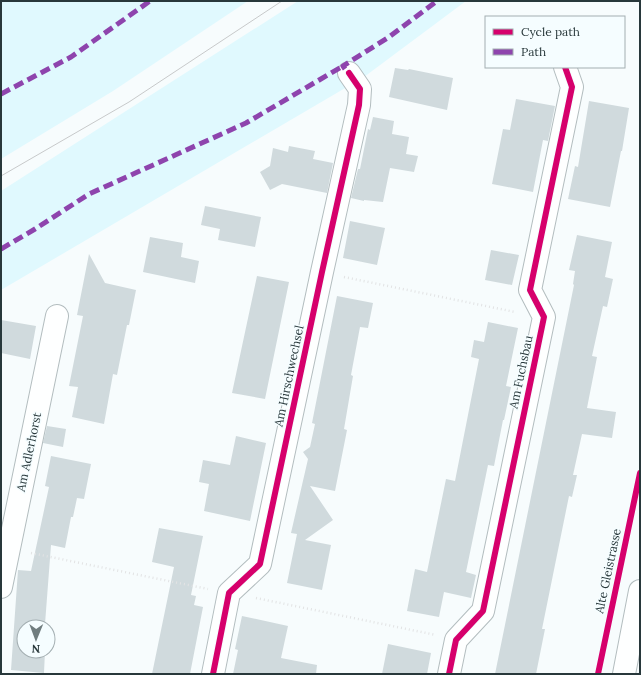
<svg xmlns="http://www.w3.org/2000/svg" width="641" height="675" font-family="Lora,serif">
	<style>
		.green { fill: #e0f9fe }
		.building { fill: #d0dadd }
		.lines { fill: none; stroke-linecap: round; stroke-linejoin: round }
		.street-casing { stroke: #b3bdbf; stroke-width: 24 }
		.path { stroke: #e2e3e4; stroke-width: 2.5; stroke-dasharray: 1 3; stroke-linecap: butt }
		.street { stroke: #feffff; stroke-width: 22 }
		.tram { stroke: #c7c9ca; stroke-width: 1 }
		.quiet { stroke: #8e44ad; stroke-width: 5; stroke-dasharray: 10 5; stroke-linecap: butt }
		.cycleway-casing { stroke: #f5fdff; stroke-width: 8 }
		.cycleway { stroke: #d6006c; stroke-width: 6 }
		.labels { text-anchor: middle; stroke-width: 3; stroke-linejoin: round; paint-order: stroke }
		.street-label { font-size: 12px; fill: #28383b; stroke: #f5fdff }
	</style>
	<rect width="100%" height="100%" fill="#f7fcfd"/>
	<path class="green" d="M1 1H248L113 91 1 159Z
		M298 1H466L364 77 1 290V191Z"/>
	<path class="building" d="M395 68 408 70 409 69 453 78 447 110 389 97Z
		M516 99 555 106 548 141 543 140 533 192 492 184 503 129 510 130Z
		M589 101 629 108 622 151H621L610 207 568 199 575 166 578 167Z
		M373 117 394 121 392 134 409 137 406 154 418 156 414 172 390 168 383 202 364 200V201L351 198 358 169H360L368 129 370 130Z
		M289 146 315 151 313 159 333 163 327 193 282 184 270 190 260 172 270 166 273 148 288 152Z
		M205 206 261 217 255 247 218 240 220 229 201 225Z
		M350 221 385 228 377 265 343 258Z
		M577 235 612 242 605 277 613 279 607 307 603 306 592 356 597 357 587 408 616 412 612 438 582 434 573 475H577L572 497 569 496 557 555 542 629H545L536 674H495L574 285 573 284 575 271 569 270Z
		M150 237 183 243 181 257 199 261 195 283 143 272Z
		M491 250 519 255 512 285 485 280Z
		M89 254 105 283 136 290 129 325H127L117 375 113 374 104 424 72 417 78 387 69 386 83 316 77 315Z
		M257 276 289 282 265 399 232 393Z
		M337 296 373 303 368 328 360 327 351 375 353 376 344 429 347 430 335 491 310 486 333 520 305 540 331 545 322 590 287 583 297 534 291 533 308 459 303 452 310 447 315 424 312 423Z
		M1 320 36 326 30 359 1 353Z
		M488 322 518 328 506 386 511 387 504 420H503L494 466 488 465 466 572 476 575 471 598 444 592 439 617 407 611 415 569 427 572 446 479 455 481 479 359 471 357 474 340 484 342Z
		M47 426 66 429 63 447 43 443Z
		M236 436 266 443 250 521 204 511 209 484 199 482 203 460 230 465Z
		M51 456 91 464 84 499 77 498 73 517H71L65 548 51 545 45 624H47V627H24V651H45L44 673 11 670 18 570 31 571 49 487 45 486Z
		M159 528 203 536 191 595 196 596 194 605 203 607 190 674H152L174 567 152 562Z
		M242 616 288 626 281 658 317 665 316 674H233L238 650 235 649Z
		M388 644 431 653 427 674H382Z"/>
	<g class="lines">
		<defs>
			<path id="street" d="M1 587 57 316
				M213 674 229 593 260 564 322 272 359 105 360 89 349 73
				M449 674 456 640 483 611 544 317 530 290 572 87 565 67
				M624 674 640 591"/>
		</defs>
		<use href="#street" class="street-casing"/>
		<path class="path" d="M344 277 515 312
			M31 553 208 589
			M256 598 436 635"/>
		<use href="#street" class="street"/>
		<path class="tram" d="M1 176 129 102 282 1"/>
		<path class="quiet" d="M345 69 343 66 389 37 437 1
			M1 94 71 57 150 1
			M1 249 35 229 89 194 246 123 343 66"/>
		<defs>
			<path id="cycleway" d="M213 674 229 593 260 564 322 272 359 105 360 89 349 73
				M449 674 456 640 483 611 544 317 530 290 572 87 565 67
				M598 674 640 473"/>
		</defs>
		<use href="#cycleway" class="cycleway-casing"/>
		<use href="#cycleway" class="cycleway"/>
	</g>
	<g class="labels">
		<g class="street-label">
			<text transform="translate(521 372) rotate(-78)" y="4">Am Fuchsbau</text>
			<text transform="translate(289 376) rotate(-78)" y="4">Am Hirschwechsel</text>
			<text transform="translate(29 452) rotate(-78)" y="4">Am Adlerhorst</text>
			<text transform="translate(608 571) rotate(-78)" y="4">Alte Gleistrasse</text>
		</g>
	</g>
	<rect width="641" height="675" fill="none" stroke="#28383b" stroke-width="4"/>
	<rect x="485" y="16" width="140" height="52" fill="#f5fdff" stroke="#a3aeb1"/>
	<rect x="493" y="29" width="20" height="6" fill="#d6006c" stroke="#a3aeb1"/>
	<text x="521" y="36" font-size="12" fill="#28383b">Cycle path</text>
	<rect x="493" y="49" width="20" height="6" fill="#8e44ad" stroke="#a3aeb1"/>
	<text x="521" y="56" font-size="12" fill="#28383b">Path</text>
	<g transform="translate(36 639) rotate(181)"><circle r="19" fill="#f5fdff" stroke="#a3aeb1"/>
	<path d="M0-3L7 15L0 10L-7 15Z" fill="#707d7f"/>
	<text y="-6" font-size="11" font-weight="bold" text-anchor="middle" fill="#28383b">N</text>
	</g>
</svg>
